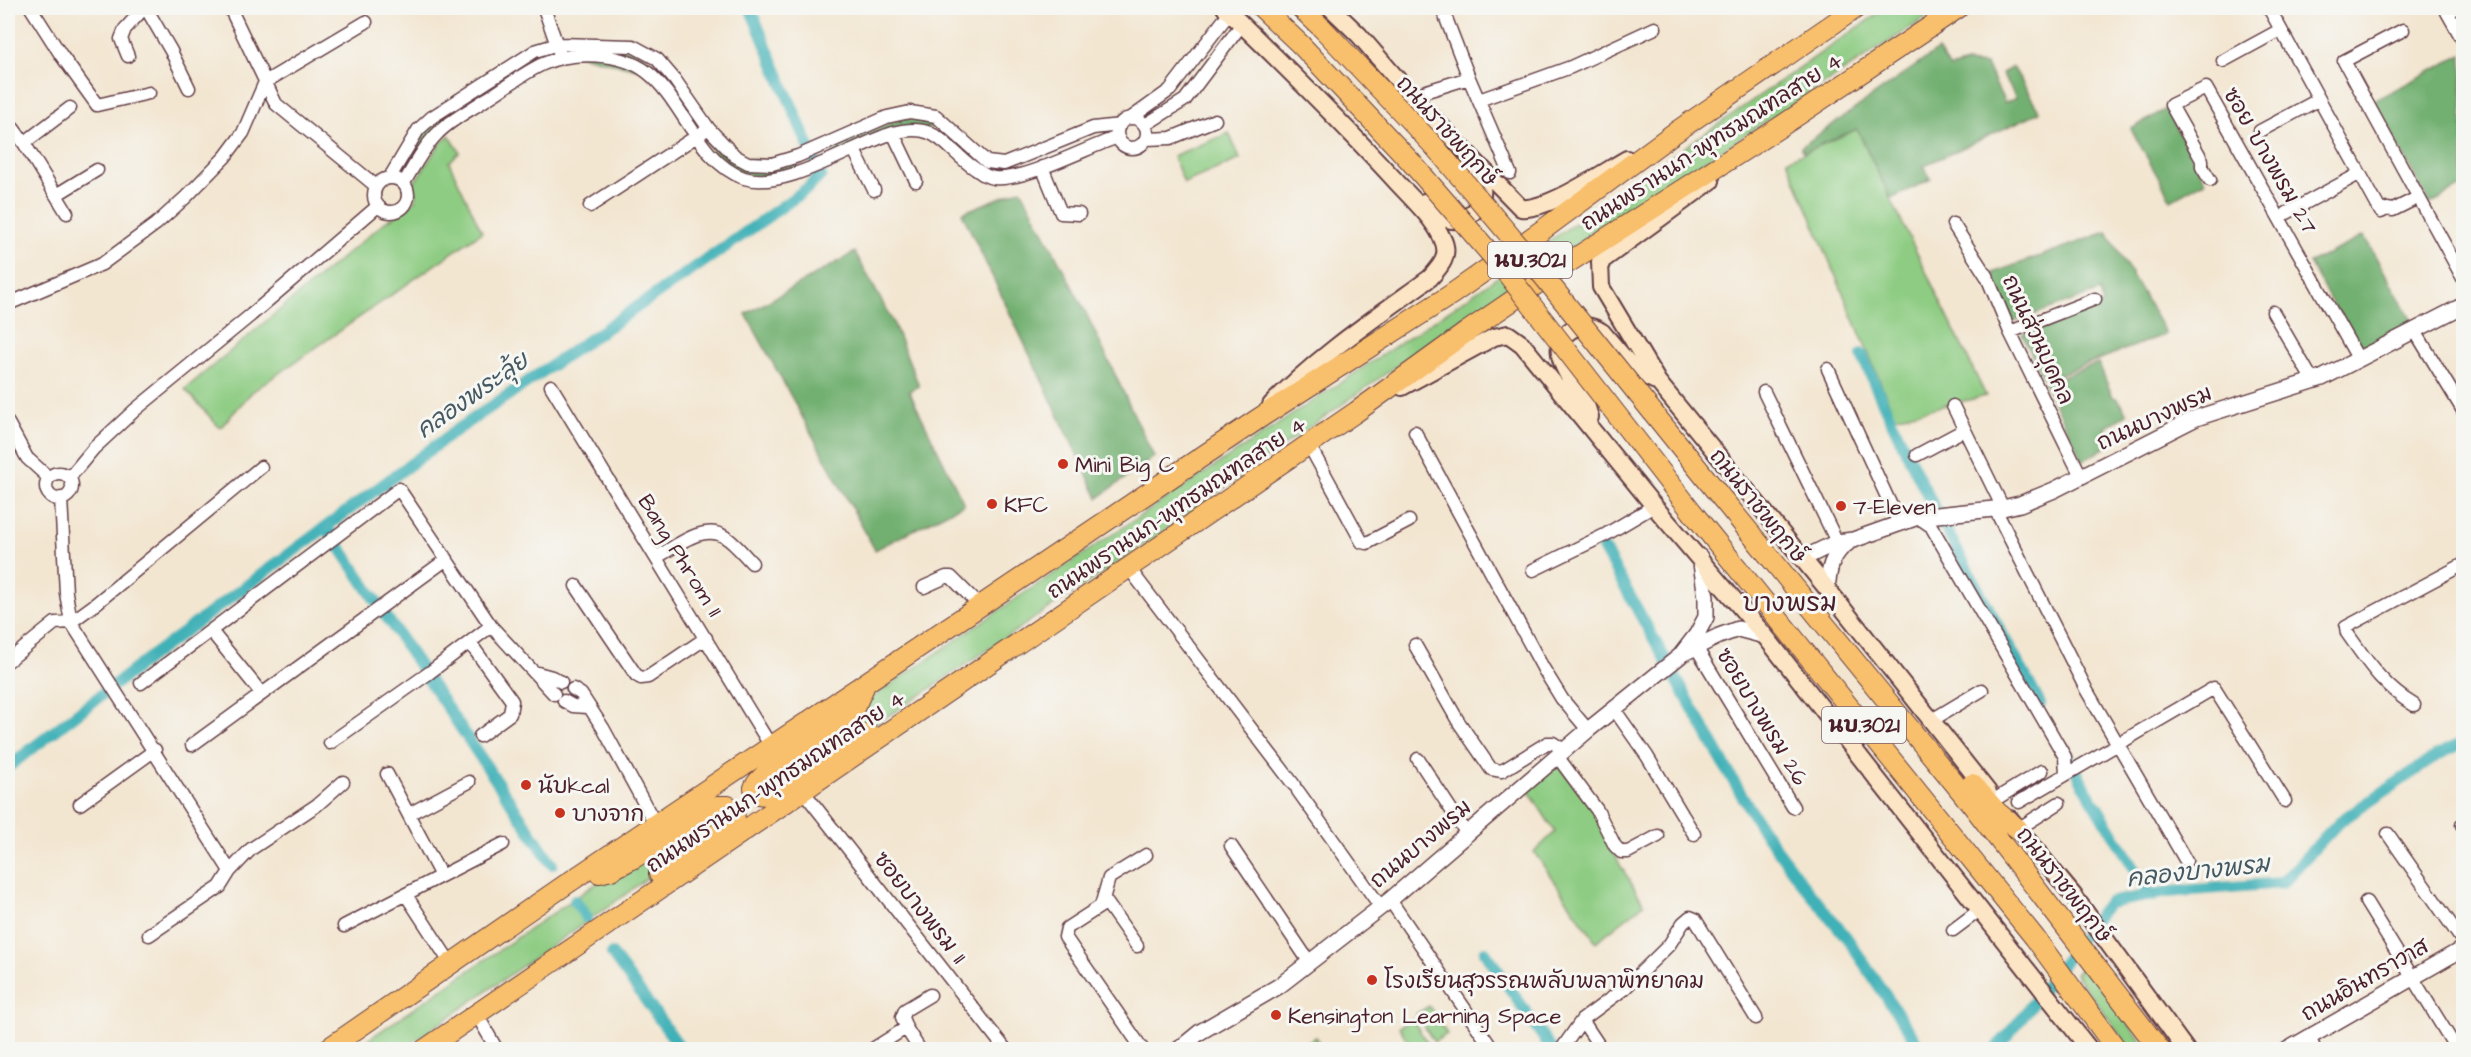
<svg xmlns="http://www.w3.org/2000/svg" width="2471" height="1057" font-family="'Architects Daughter','Playpen Sans Thai',sans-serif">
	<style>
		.green { fill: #8ecc83; stroke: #6c7657; stroke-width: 1.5 }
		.forest { fill: #72b071; stroke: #5e684e; stroke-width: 1.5 }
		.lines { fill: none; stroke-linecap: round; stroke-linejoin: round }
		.canal { stroke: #40b1b7; stroke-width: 12 }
		.minor-casing { stroke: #633d44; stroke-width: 15 }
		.tertiary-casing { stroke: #633d44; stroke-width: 18 }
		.secondary-casing { stroke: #633d44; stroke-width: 20 }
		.primary-casing { stroke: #633d44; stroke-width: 22 }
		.minor { stroke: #fff; stroke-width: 12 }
		.tertiary { stroke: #fff; stroke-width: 15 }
		.secondary { stroke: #fce5c4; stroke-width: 16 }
		.primary { stroke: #f8bf6c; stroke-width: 20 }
		.primary-bridge-casing { stroke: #633d44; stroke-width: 22; stroke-linecap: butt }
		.primary-bridge { stroke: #f8bf6c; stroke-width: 20 }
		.poi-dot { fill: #c8321e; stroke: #f6f6f2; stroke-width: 2 }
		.labels { text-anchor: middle; stroke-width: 6; stroke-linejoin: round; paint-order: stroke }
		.shield { fill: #f6f6f2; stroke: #7e6067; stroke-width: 1.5 }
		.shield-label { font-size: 21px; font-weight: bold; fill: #4a1f2b }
		.street-label { font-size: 22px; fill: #4a1f2b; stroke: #f6f6f2 }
		.poi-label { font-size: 22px; fill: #4a1f2b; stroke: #f6f6f2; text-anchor: start }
		.water-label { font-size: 24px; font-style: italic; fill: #465963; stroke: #f6f6f2 }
		.quarter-label { font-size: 26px; fill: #4a1f2b; stroke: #f6f6f2 }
	</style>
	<rect width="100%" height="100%" fill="#f6f6f2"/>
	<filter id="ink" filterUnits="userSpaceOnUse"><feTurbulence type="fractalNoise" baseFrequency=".0167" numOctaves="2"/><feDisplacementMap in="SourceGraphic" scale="12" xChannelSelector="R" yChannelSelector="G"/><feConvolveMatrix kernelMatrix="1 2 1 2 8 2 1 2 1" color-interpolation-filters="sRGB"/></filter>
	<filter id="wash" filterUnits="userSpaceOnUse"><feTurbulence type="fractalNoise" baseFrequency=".008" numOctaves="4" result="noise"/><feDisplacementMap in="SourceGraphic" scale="24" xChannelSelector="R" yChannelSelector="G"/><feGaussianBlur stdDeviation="1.35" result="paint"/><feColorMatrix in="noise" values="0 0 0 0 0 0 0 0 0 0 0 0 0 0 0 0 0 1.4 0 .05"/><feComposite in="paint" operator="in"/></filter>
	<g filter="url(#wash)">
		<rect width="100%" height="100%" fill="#f3e6d1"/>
		<path class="green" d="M1886 8H1941L1486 303 1133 552 898 710 767 788 771 776 867 701 1011 602 1454 307Z
			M1857 129 1986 396 1895 417 1787 160Z
			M1229 133 1240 159 1184 183 1173 156Z
			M449 135 460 152 449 162 482 232 252 392 220 428 185 389 385 222C397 214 408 211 416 198L413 184 440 144Z
			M1559 765 1598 815 1620 865 1644 904 1596 942 1534 852 1555 832 1528 790Z
			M721 810 726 816 717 826 622 897 403 1049 353 1050 603 879Z
			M2084 965 2147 1049H2131L2075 974Z
			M1429 1006 1447 1034 1434 1042 1416 1014Z
			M1412 1019 1430 1047 1425 1049H1413L1399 1027Z
			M1316 1037 1325 1049H1294Z"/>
		<path class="forest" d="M571 46C588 47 607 45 623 48 661 56 682 96 702 125L696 129 654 73 571 53Z
			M1938 50 1950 68 1966 63 1986 65 2005 103 2016 98 2002 73 2013 67 2040 112 1923 166 1931 179 1891 199 1857 129 1804 152 1801 147Z
			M545 52 547 59 451 117 405 176 398 172 423 132 438 118 529 60Z
			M2462 55 2463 186 2430 204 2373 101Z
			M2166 109 2205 181 2171 200 2131 129Z
			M910 118 932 123 930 128 832 154 829 147 898 120Z
			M709 134 731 158 797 162 799 168C776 177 745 182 725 164 717 156 710 147 702 138Z
			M1021 189 1085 311 1154 457 1098 498 962 213Z
			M2107 232 2166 334 2044 380 2022 334 2103 304 2100 291 2013 322 1993 273Z
			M2364 236 2413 323 2359 350 2309 263Z
			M855 252 893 322 919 386 909 391 964 504 875 550 746 314Z
			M2098 363 2113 397 2118 399 2127 414 2105 428 2114 442 2083 461 2044 383Z"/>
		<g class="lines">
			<path class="canal" d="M1862 355C1913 476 1978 588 2040 704
				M329 531 552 864
				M1603 548 1734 782 1760 826 1801 882 1847 938 1922 1050
				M2064 748 2086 789 2150 894
				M8 767 153 655 454 432 731 243 808 188 821 175 750 8
				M575 901 587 918
				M1485 952 1552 1050
				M612 954 682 1050
				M1995 1050 2021 1019 2108 903 2168 892 2282 883 2339 822 2438 755 2464 742"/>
		</g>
	</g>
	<g filter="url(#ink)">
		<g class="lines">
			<defs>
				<path id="minor" d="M31 8 61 55 97 105 149 93
					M146 8 171 51 189 88
					M230 8 276 104 376 186
					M544 8 559 51
					M1442 8 1469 78 1510 173
					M2269 8 2381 212 2387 209 2393 210 2417 198
					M2457 8 2447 12 2464 42
					M2403 30 2344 61 2464 280
					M128 56 121 39 125 29 144 8
					M2223 61 2280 30
					M1411 96 1469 78
					M1479 100 1571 67 1655 28
					M1131 118 1170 90 1230 12
					M1117 133a15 15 0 1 1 30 0a15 15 0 1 1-30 0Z
					M8 121 24 143 67 213
					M1145 125 1185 100 1242 24
					M2260 131 2318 100
					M893 133 916 181
					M1146 139 1171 138 1215 120
					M24 143 70 108
					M854 150 874 190
					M1042 167 1061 213 1079 214
					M390 177 418 130 432 117 535 51 558 44 633 46 657 59 675 80 709 129 735 156 748 163 772 164 798 156 887 117 910 112 936 116 987 162 1004 164 1093 128 1120 125
					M374 195a17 17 0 1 1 34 0a17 17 0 1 1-34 0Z
					M2210 180 2202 167V160L2171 105 2206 88 2359 360
					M404 183C414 166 423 148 437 134 450 120 469 111 485 100 504 89 523 73 543 64 572 51 621 52 647 72 682 99 699 163 744 178 785 191 853 145 893 133 937 121 943 146 974 168 981 173 986 177 994 178 1022 182 1088 147 1118 137
					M56 195 97 170
					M590 206 703 132
					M2287 213 2359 174
					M1953 224 1987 277 2010 332 2081 476
					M8 304 102 264 156 224 186 197 225 157 243 133 265 82 366 22
					M2273 312 2313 381
					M2415 331 2464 412
					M2010 332 2095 299
					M1828 369 1899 523
					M551 386 772 748
					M1764 392 1837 542
					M1953 406 2003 508
					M8 423 27 458 49 478
					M1415 432 1543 668 1562 699 1588 730
					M1309 445 1362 542 1367 543 1409 521
					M1917 455 1964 430
					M46 486a13 13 0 1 1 26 0a13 13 0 1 1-26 0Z
					M69 478 94 448 135 410 251 315 378 206
					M61 498 66 593 71 622 230 871
					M1995 509 2087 691 2186 861
					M1918 517 1931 526 2065 757 2066 773
					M657 557C677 546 703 523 725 537 735 543 744 555 752 563
					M1128 567 1294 785
					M1533 570 1605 535 1654 506
					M576 586 636 675 641 678 648 677 706 638
					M924 587 946 577H951L981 607
					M211 631 262 694
					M470 643 512 701 510 714 480 736
					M1415 645 1458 721 1491 769 1502 771 1547 743H1553L1564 750
					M1696 647 1793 807
					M8 661 55 623 71 622 93 606 261 467
					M534 672 552 677 561 682
					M141 683 399 489 491 626 554 694
					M573 689 581 694 603 728 656 825
					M564 701 573 706 587 707
					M2414 705C2383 687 2367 661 2347 633L2346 627 2464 564
					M1614 709 1647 756 1694 834
					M1932 720 1982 690
					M330 743 429 673 491 626
					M192 745 447 559
					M1557 756 1597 810 1615 846 1621 852H1628L1658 836
					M1418 759 1467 834
					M387 774 441 876
					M803 791 1006 1050
					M1298 791 1380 906
					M1994 800 2042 771
					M2019 802 2214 688 2285 801
					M80 804 155 750
					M409 814 469 782
					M2462 825 2464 827
					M2018 829 2059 803
					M2388 834 2464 943
					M1231 846 1310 963
					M406 895 451 964
					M1104 899 1137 946
					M1390 900 1493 1050
					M2366 902 2457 1050
					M344 926 503 844
					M1953 930 1981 909
					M149 935 220 887 230 871 251 849 317 805 343 782
					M476 1013 497 1050
					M1582 1020 1602 1050
					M2309 1037 2315 1050
					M871 1050 906 1028
					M920 1050 906 1028 902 1017 905 1010 930 995
					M1143 1050 1065 937 1067 928 1101 906 1109 878 1146 855
					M1561 1050 1582 1020 1625 988 1669 945 1683 923 1690 917 1695 919 1756 1018"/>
				<path id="tertiary" d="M1802 559 1837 542 1853 540 1918 517 2003 508 2020 504 2054 490 2196 418 2322 378 2464 305
					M1827 589C1829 570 1831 554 1848 543
					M1684 653 1719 636 1738 629 1765 636
					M1178 1050 1200 1032 1279 986 1390 900 1588 730 1680 656 1697 634 1706 617V597L1700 557
					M2287 1050 2464 948"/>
				<path id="secondary" d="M1225 8C1282 63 1339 119 1393 178 1409 196 1432 216 1442 238 1451 255 1441 266 1430 278 1375 318 1318 356 1271 405
					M1331 8 1359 35 1416 101 1521 208C1547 211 1602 173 1627 159
					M1711 181 1600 262 1601 287 1658 382 1833 596 1988 792
					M1424 202C1431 208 1438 216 1447 219 1466 225 1485 207 1482 187 1480 179 1475 173 1470 167
					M1402 387 1494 337 1508 334 1522 344 1654 506 1765 636 2090 1050
					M1590 417C1585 396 1569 382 1562 362 1551 335 1580 316 1602 332L1635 371 1658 382
					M2010 819 2073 895 2186 1050"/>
				<path id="primary" d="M1262 8 1301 45
					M1301 8 1323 29
					M1724 501 1973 806 2160 1050
					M1693 513 2035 938 2117 1050
					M864 687C860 695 857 705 851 712 834 730 759 770 754 788 758 795 761 796 770 794L834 752 868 734
					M1972 784 1997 812 2018 829
					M599 873 611 870 634 858 718 806H728L734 809 735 820 729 825 659 874
					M326 1050 568 883 1258 419 1452 294 1544 229 1670 136 1856 8
					M424 1050 1356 412 1468 331 1566 264 1777 129 1958 8"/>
			</defs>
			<use href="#minor" class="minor-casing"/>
			<use href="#tertiary" class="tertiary-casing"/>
			<use href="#secondary" class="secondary-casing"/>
			<use href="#primary" class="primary-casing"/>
			<use href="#minor" class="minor"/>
			<use href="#tertiary" class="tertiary"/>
			<use href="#secondary" class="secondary"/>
			<use href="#primary" class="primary"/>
			<defs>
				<path id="primary-bridge" d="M1323 29 1434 146 1528 257 1724 501
					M1301 45 1411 162 1502 267 1693 513"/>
			</defs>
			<use href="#primary-bridge" class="primary-bridge-casing"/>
			<use href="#primary-bridge" class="primary-bridge"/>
		</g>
	</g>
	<g class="poi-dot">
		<circle cx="1063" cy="464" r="6"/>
		<circle cx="992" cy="504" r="6"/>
		<circle cx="1841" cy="506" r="6"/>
		<circle cx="526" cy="785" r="6"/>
		<circle cx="560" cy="813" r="6"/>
		<circle cx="1372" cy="980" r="6"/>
		<circle cx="1276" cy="1015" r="6"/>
	</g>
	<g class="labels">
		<g class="shield">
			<rect x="1488" y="242" width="84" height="36" rx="4.5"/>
			<rect x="1822" y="707" width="84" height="36" rx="4.5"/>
		</g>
		<g class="shield-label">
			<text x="1530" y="267">นบ.3021</text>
			<text x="1864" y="732">นบ.3021</text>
		</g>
		<g class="street-label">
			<text transform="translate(1448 130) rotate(48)" y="8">ถนนราชพฤกษ์</text>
			<text transform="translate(1711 141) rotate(-33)" y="8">ถนนพรานนก-พุทธมณฑลสาย 4</text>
			<text transform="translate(2271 160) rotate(60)" y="8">ซอย บางพรม 27</text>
			<text transform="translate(2039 339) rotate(65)" y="8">ถนนส่วนบุคคล</text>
			<text transform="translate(2154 417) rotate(-25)" y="8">ถนนบางพรม</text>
			<text transform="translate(1759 505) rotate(51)" y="8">ถนนราชพฤกษ์</text>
			<text transform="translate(1176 507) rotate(-34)" y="8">ถนนพรานนก-พุทธมณฑลสาย 4</text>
			<text transform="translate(681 555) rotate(58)" y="8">Bang Phrom 11</text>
			<text transform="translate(1763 716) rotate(59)" y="8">ซอยบางพรม 26</text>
			<text transform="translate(775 781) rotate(-34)" y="8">ถนนพรานนก-พุทธมณฑลสาย 4</text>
			<text transform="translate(1420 843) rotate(-40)" y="8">ถนนบางพรม</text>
			<text transform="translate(2065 884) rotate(52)" y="8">ถนนราชพฤกษ์</text>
			<text transform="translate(921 907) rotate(52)" y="8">ซอยบางพรม 11</text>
			<text transform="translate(2364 979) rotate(-30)" y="8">ถนนอินทราวาส</text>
		</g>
		<g class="poi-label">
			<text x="1075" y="472">Mini Big C</text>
			<text x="1004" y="512">KFC</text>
			<text x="1853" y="514">7-Eleven</text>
			<text x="538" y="793">นับkcal</text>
			<text x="572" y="821">บางจาก</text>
			<text x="1384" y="988">โรงเรียนสุวรรณพลับพลาพิทยาคม</text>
			<text x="1288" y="1023">Kensington Learning Space</text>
		</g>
		<g class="water-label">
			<text transform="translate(472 395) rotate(-35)" y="8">คลองพระลุ้ย</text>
			<text transform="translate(2198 871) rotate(-6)" y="8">คลองบางพรม</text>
		</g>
		<g class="quarter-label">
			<text x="1790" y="611">บางพรม</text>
		</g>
	</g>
	<rect width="2471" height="1057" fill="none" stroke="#f6f6f2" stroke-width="30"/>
</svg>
